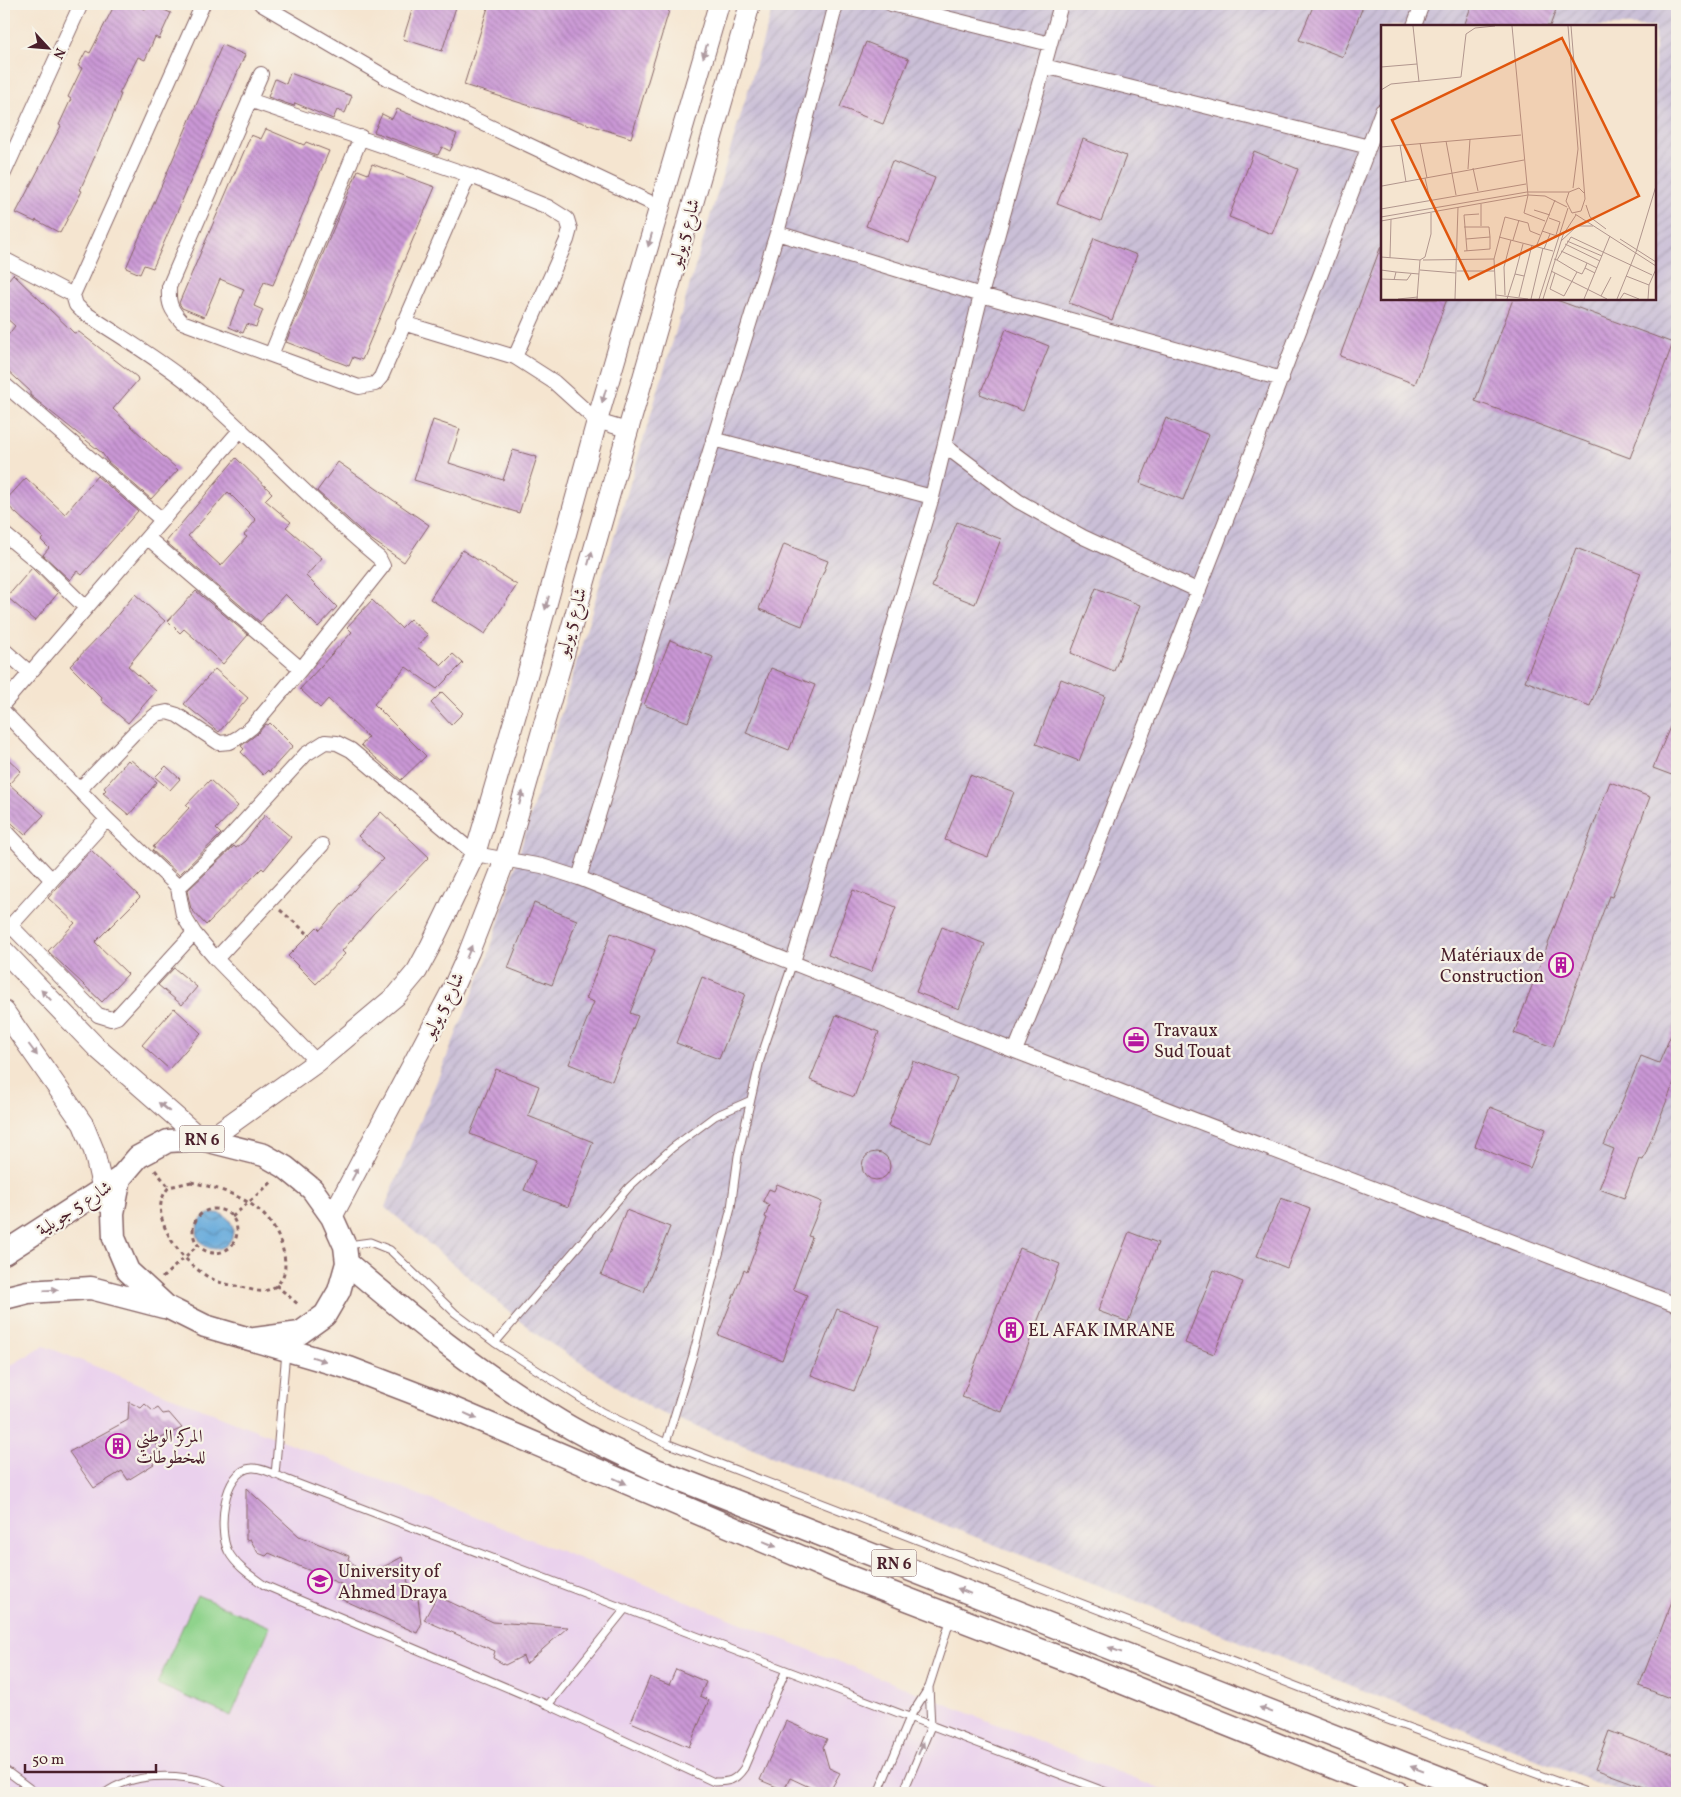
<svg xmlns="http://www.w3.org/2000/svg" width="1681" height="1797" font-family="Vollkorn,Amiri,serif">
	<style>
		.built { fill: #ead1ed }
		.industrial { fill: url(#industrial-furrows); fill-rule: evenodd }
		.garden { fill: #8fd38c; stroke: #6c795c }
		.water { fill: url(#water-waves); stroke: #586483 }
		.building { fill: url(#building-back-hatch); fill-rule: evenodd }
		.lines { fill: none; stroke-linecap: round; stroke-linejoin: round }
		.lane-casing { stroke: #866465; stroke-width: 9 }
		.street-casing { stroke: #866465; stroke-width: 16 }
		.secondary-casing { stroke: #866465; stroke-width: 22 }
		.primary-casing { stroke: #866465; stroke-width: 25 }
		.path { stroke: #866465; stroke-width: 3; stroke-dasharray: 4 4; stroke-linecap: butt }
		.lane { stroke: #fff; stroke-width: 7 }
		.street { stroke: #fff; stroke-width: 14 }
		.secondary { stroke: #fff; stroke-width: 20 }
		.primary { stroke: #fff; stroke-width: 22 }
		.oneway { fill: #ae9aa0 }
		.labels { text-anchor: middle; stroke-width: 4.5; stroke-linejoin: round; paint-order: stroke }
		.shield { fill: #f7f3e8; stroke: #7e5f64; stroke-width: 1 }
		.shield-label { font-size: 16px; font-weight: bold; fill: #4a1f2b }
		.street-label { font-size: 18px; fill: #4a1f2b; stroke: #f7f3e8 }
		.poi-label { font-size: 18px; fill: #4a1f2b; stroke: #f7f3e8; text-anchor: start }
		.inset-road { fill: none; stroke: #b1968e; stroke-width: 1 }
		.view { fill: #e0560e; fill-opacity: 0.15; stroke: #e0560e; stroke-width: 2.5 }
		.inset-edge { fill: none; stroke: #4a1f2b; stroke-width: 2.5 }
	</style>
	<defs>
		<pattern id="industrial-furrows" width="10" height="10" patternUnits="userSpaceOnUse" patternTransform="scale(1.25)"><rect width="10" height="10" fill="#cabfd7"/><path d="M-1 1l2-2M0 10L10 0M9 11l2-2" fill="none" stroke="#afa4b9"/></pattern>
		<pattern id="water-waves" width="16" height="10" patternUnits="userSpaceOnUse" patternTransform="scale(1.25)"><rect width="16" height="10" fill="#66aadb"/><path d="M0 5q4-4 8 0t8 0" fill="none" stroke="#568ab2"/></pattern>
		<pattern id="building-back-hatch" width="6" height="6" patternUnits="userSpaceOnUse" patternTransform="scale(1.25)"><rect width="6" height="6" fill="#ca98d6"/><path d="M-1 5l2 2M0 0l6 6M5-1l2 2" fill="none" stroke="#a67bae"/></pattern>
	</defs>
	<rect width="100%" height="100%" fill="#f7f3e8"/>
	<filter id="ink" filterUnits="userSpaceOnUse"><feTurbulence type="fractalNoise" baseFrequency=".02" numOctaves="2"/><feDisplacementMap in="SourceGraphic" scale="10" xChannelSelector="R" yChannelSelector="G"/><feConvolveMatrix kernelMatrix="1 2 1 2 8 2 1 2 1" color-interpolation-filters="sRGB"/></filter>
	<filter id="wash" filterUnits="userSpaceOnUse"><feTurbulence type="fractalNoise" baseFrequency=".0096" numOctaves="4" result="noise"/><feDisplacementMap in="SourceGraphic" scale="20" xChannelSelector="R" yChannelSelector="G"/><feGaussianBlur stdDeviation="1.12" result="paint"/><feColorMatrix in="noise" values="0 0 0 0 0 0 0 0 0 0 0 0 0 0 0 0 0 1.4 0 .05"/><feComposite in="paint" operator="in"/></filter>
	<g filter="url(#wash)">
		<rect width="100%" height="100%" fill="#f5e5d0"/>
		<path class="built" d="M44 1346 1170 1793H4V1369Z"/>
		<path class="industrial" d="M774 4H1677V1793H1622L652 1409 536 1334 385 1207 488 957ZM1382 26H1655V299H1382Z"/>
		<path class="garden" d="M197 1595 270 1627 231 1716 157 1684Z"/>
		<path class="water" d="M197 1231a18 18 0 1 1 36 0a18 18 0 1 1-36 0Z"/>
		<g id="blocks">
			<path class="building" d="M115 4H134L145 9 150 4 171 13 159 39 155 37 145 60 138 57 119 94H121L114 113 80 190 82 191 60 233 36 220 35 222 16 213 61 126 59 125 71 99 68 97 82 68 78 66 86 51 90 53Z
				M414 4H457L442 51 403 39Z
				M489 4H671L631 138 464 85Z
				M1314 4H1364L1343 57 1299 40Z
				M1472 4H1558L1550 26H1464Z
				M866 42 909 59 883 124 840 107Z
				M222 45 245 55 153 268 144 265 140 274 126 268Z
				M290 73 352 96 345 113 337 110 333 119 295 103 294 106 268 97 275 79 286 84Z
				M397 109 457 134 450 151 442 147 438 155 374 132 382 114 392 119Z
				M266 129 304 145 306 142 329 151 273 285 264 282 254 306 263 310 256 327 247 324 243 333 229 327 244 289 220 279 204 317 182 308 179 303 251 135 261 139Z
				M1083 139 1126 156 1101 221 1057 204Z
				M1254 151 1298 169 1272 234 1229 217Z
				M892 161 935 178 909 243 866 226Z
				M372 164 435 187 362 360 353 357 349 366 286 342 358 170 368 174Z
				M1094 238 1137 255 1112 320 1069 303Z
				M1381 246 1382 299H1447L1415 384 1340 356Z
				M13 274 74 333 79 332 137 377 138 380 113 409 178 470 151 499 108 462 102 453 30 395V391L4 367V340L15 326 4 316V285Z
				M1513 299H1554L1673 343 1630 458 1475 401Z
				M1006 329 1049 346 1023 411 980 394Z
				M1166 418 1209 435 1183 500 1140 483Z
				M433 420 460 429 449 463 503 480 513 450 537 457 519 513 414 480Z
				M236 458 272 493 265 500 291 522 286 527 322 558 306 576 337 607 318 627 285 594 260 622 166 542ZM228 492 256 520 244 535 247 537 221 566 188 536Z
				M338 462 429 525 404 562 369 538 317 491Z
				M97 476 138 511 82 575 77 571 70 580 43 555 49 548 41 540 43 538 4 502 26 478 65 514Z
				M957 522 1001 539 975 604 932 587Z
				M784 544 828 561 802 626 759 609Z
				M1576 548 1641 573 1590 706 1525 681Z
				M462 550 517 585 485 634 430 599Z
				M32 568 58 593 35 621 7 597Z
				M1096 588 1140 605 1114 671 1071 653Z
				M196 591 248 635 223 664 184 629 180 633 168 621Z
				M135 594 165 621 128 666 156 691 128 723 101 700 102 698 70 666 104 631Z
				M372 600 401 628 410 619 428 635 417 647 442 665 453 654 463 663 437 689 406 667 374 704 426 756 401 780 361 745 368 737 328 699 320 708 300 689 352 632 347 627Z
				M670 640 713 657 688 722 644 705Z
				M771 668 815 685 789 750 746 733Z
				M215 669 248 698 219 732 184 704Z
				M1061 679 1105 696 1079 761 1036 744Z
				M442 692 463 713 451 725 431 703Z
				M1677 710V777L1653 768Z
				M270 723 293 746 269 772 268 770 263 775 241 752 244 749 241 746 257 734 266 724 268 725Z
				M4 755 21 771 9 784 44 815 25 835 4 816Z
				M128 760 130 762 131 760 157 782 129 815 103 793 106 790 104 788Z
				M166 766 180 779 170 790 155 777Z
				M970 775 1014 792 988 857 945 840Z
				M210 780 238 806 216 829 221 834 179 875 152 850 155 848 153 847 189 808 186 805Z
				M1610 782 1650 797 1612 897 1609 896 1553 1047 1514 1033Z
				M381 812 429 857 373 915 342 951 345 954 316 984 288 956 317 927 320 930 360 883 383 859 358 836Z
				M265 815 291 837 264 870 262 868 206 925 191 909 187 891 234 846 236 848 245 841Z
				M91 850 140 897 95 942 128 974 102 1002 48 951 75 923 48 898Z
				M853 890 896 907 871 972 828 955Z
				M534 903 577 920 552 985 508 968Z
				M942 927 985 944 959 1009 916 992Z
				M611 933 655 950 630 1013 638 1016 612 1081 569 1064 594 1002 586 999Z
				M174 968 197 987 182 1005 158 985Z
				M702 977 745 994 719 1059 676 1043Z
				M174 1008 201 1033 169 1069 142 1045Z
				M836 1015 879 1032 854 1097 810 1080Z
				M1677 1021V1075L1643 1160 1639 1159 1624 1198 1599 1189 1614 1149 1604 1145 1641 1056 1659 1063Z
				M913 1061 957 1078 931 1143 888 1126Z
				M496 1069 539 1086 528 1116 593 1142 568 1207 524 1190 536 1160 470 1134Z
				M1490 1107 1546 1129 1530 1168 1475 1146Z
				M862 1166a14 14 0 1 1 28 0a14 14 0 1 1-28 0Z
				M777 1184 822 1202 808 1236 812 1237 793 1289 807 1295 782 1360 718 1335 744 1270 747 1272 767 1218 765 1217 769 1205 763 1201 769 1189 774 1191Z
				M1281 1198 1310 1209 1287 1268 1257 1256Z
				M626 1210 670 1227 644 1292 601 1275Z
				M1129 1232 1158 1243 1128 1322 1098 1311Z
				M1020 1248 1060 1264 1002 1412 962 1397Z
				M1214 1270 1243 1282 1214 1354 1185 1343Z
				M837 1309 880 1326 854 1391 811 1375Z
				M129 1402 141 1408 145 1404 153 1411 158 1408 163 1414 169 1413 182 1428 155 1441 159 1450 149 1456 154 1464 128 1480 122 1471 94 1488 69 1452 128 1420Z
				M246 1488 299 1536 349 1556 348 1559 365 1577 402 1557 412 1600 418 1598 421 1625 417 1633 337 1597 343 1585 269 1553 266 1556 258 1553 250 1539 246 1540Z
				M1676 1591H1677V1701L1639 1686Z
				M437 1596 493 1622 568 1627 526 1664 523 1656 505 1665 493 1658 495 1651 424 1620Z
				M676 1669 706 1682 700 1696 709 1700 689 1747 631 1722 650 1677 669 1685Z
				M786 1721 827 1739 823 1747 829 1768 840 1773 829 1793H822L790 1778 784 1790 760 1780Z
				M1609 1731 1677 1756V1793H1660L1595 1769Z"/>
		</g>
	</g>
	<g filter="url(#ink)">
		<use href="#blocks" fill-opacity="0" stroke="#866465" stroke-width="1"/>
		<g class="lines">
			<defs>
				<path id="lane" d="M348 1245 370 1242 390 1250 455 1313 495 1343 602 1412 666 1443 1319 1695 1589 1793
					M495 1343 629 1187 672 1148 715 1116 749 1101
					M666 1443 693 1355 731 1208 738 1156 760 1060 793 962
					M275 1475 286 1352
					M785 1672 744 1768C735 1781 729 1782 714 1782L548 1705 264 1585C250 1575 236 1566 228 1551 218 1531 222 1470 252 1468 262 1467 278 1476 288 1480 562 1585 835 1689 1109 1793
					M929 1687 951 1618
					M548 1705 626 1608
					M4 1769 36 1793
					M105 1793C132 1773 174 1773 207 1782 214 1784 221 1789 227 1793
					M878 1793 910 1717 929 1687 931 1726 903 1793"/>
				<path id="street" d="M261 4 389 79 660 207
					M891 4 1050 44
					M1414 26 1422 4
					M1044 66 1369 147
					M261 74 169 287C168 304 171 310 182 322L271 355
					M249 100 469 175 548 207 567 219 570 229 567 240 515 357
					M361 137 271 355 359 387 375 384 381 377 469 175
					M4 173 81 4
					M777 233 981 295 1282 379
					M4 259 73 295 203 4
					M73 295 76 305 82 311C119 336 158 358 192 386 257 441 313 504 379 558L383 566 301 669 252 727 239 737 230 742 219 743 177 715 167 712 157 714 134 733 79 790
					M403 323 515 357 554 382 597 421 627 430
					M4 384 162 520
					M713 439 932 497
					M945 446 1018 501 1083 537 1199 591
					M4 534 43 566 86 608
					M148 538 301 669
					M4 650 30 673
					M4 703 241 429
					M4 712 107 819 174 883 178 888 183 915 194 933 216 959 317 1062
					M4 829 52 880
					M579 878 777 233 836 4
					M178 888 220 848 306 754 325 742 337 743 351 750 475 854 542 866 579 878 1015 1051 1677 1305
					M11 926 98 1015 111 1019 117 1017 194 933
					M4 933 107 819
					M216 959 322 845
					M793 962 932 497 981 295 1061 4
					M1015 1051C1141 739 1265 426 1382 111"/>
				<path id="secondary" d="M4 951 97 1048 201 1139
					M4 1011 83 1124 94 1151 106 1203
					M208 1140 317 1062 397 995 417 971 430 947 475 854 523 690 597 421 719 4
					M332 1217 451 992 469 952 505 860 750 4"/>
				<path id="primary" d="M4 1253 120 1178
					M347 1263C412 1318 478 1372 551 1416 584 1437 620 1453 656 1470L1479 1793
					M4 1298 28 1292 91 1288 164 1307
					M255 1339 300 1333 325 1315 339 1291 347 1263 345 1246 332 1217 312 1189 285 1167 264 1155 201 1139 168 1141 138 1157 120 1178 113 1213 114 1238 128 1271 167 1307 205 1326 349 1368 440 1403 834 1571 1066 1660 1398 1793"/>
			</defs>
			<use href="#lane" class="lane-casing"/>
			<use href="#street" class="street-casing"/>
			<use href="#secondary" class="secondary-casing"/>
			<use href="#primary" class="primary-casing"/>
			<path class="path" d="M280 910 307 933
				M155 1170 169 1187
				M191 1182C223 1189 260 1200 276 1232 286 1251 294 1286 263 1291 256 1292 247 1288 240 1287 229 1285 215 1282 205 1275 189 1264 176 1250 167 1232 159 1216 157 1201 169 1187Z
				M193 1231a22 22 0 1 1 44 0a22 22 0 1 1-44 0Z
				M232 1217 273 1181
				M162 1278 198 1245
				M276 1285 300 1306"/>
			<use href="#lane" class="lane"/>
			<use href="#street" class="street"/>
			<use href="#secondary" class="secondary"/>
			<use href="#primary" class="primary"/>
		</g>
		<defs><path id="oneway-solid" d="M-6-.8H1V-3.2L6.5 0L1 3.2V.8H-6Z" transform="scale(1.25)"/></defs>
		<g class="oneway">
			<use href="#oneway-solid" transform="translate(705 51) rotate(106)"/>
			<use href="#oneway-solid" transform="translate(650 240) rotate(106)"/>
			<use href="#oneway-solid" transform="translate(604 396) rotate(106)"/>
			<use href="#oneway-solid" transform="translate(590 558) rotate(-74)"/>
			<use href="#oneway-solid" transform="translate(547 603) rotate(105)"/>
			<use href="#oneway-solid" transform="translate(521 798) rotate(-75)"/>
			<use href="#oneway-solid" transform="translate(469 952) rotate(-67)"/>
			<use href="#oneway-solid" transform="translate(46 995) rotate(-134)"/>
			<use href="#oneway-solid" transform="translate(33 1050) rotate(53)"/>
			<use href="#oneway-solid" transform="translate(164 1107) rotate(-141)"/>
			<use href="#oneway-solid" transform="translate(355 1174) rotate(-62)"/>
			<use href="#oneway-solid" transform="translate(51 1290) rotate(-3)"/>
			<use href="#oneway-solid" transform="translate(319 1359) rotate(17)"/>
			<use href="#oneway-solid" transform="translate(471 1416) rotate(24)"/>
			<use href="#oneway-solid" transform="translate(620 1481) rotate(24)"/>
			<use href="#oneway-solid" transform="translate(770 1544) rotate(23)"/>
			<use href="#oneway-solid" transform="translate(964 1591) rotate(-158)"/>
			<use href="#oneway-solid" transform="translate(1115 1650) rotate(-159)"/>
			<use href="#oneway-solid" transform="translate(1266 1710) rotate(-159)"/>
			<use href="#oneway-solid" transform="translate(921 1748) rotate(-67)"/>
			<use href="#oneway-solid" transform="translate(1417 1769) rotate(-159)"/>
		</g>
	</g>
	<defs>
		<symbol id="building-ring" viewBox="-11 -11 22 22"><circle r="9.5" fill="#f7f3e8" stroke="#b5179e" stroke-width="1.5"/><path d="M-4-6H4V6H1V3H-1V6H-4ZM-2.5-4.3h1.7v1.8h-1.7ZM.8-4.3h1.7v1.8H.8ZM-2.5-1h1.7V.8h-1.7ZM.8-1h1.7V.8H.8Z" fill="#b5179e"/></symbol>
		<symbol id="office-ring" viewBox="-11 -11 22 22"><circle r="9.5" fill="#f7f3e8" stroke="#b5179e" stroke-width="1.5"/><path d="M-6-3h4V-5.5h4V-3h4V5H-6ZM-1-4.5V-3h2v-1.5ZM-6 0V1H6V0Z" fill="#b5179e"/></symbol>
		<symbol id="university-ring" viewBox="-11 -11 22 22"><circle r="9.5" fill="#f7f3e8" stroke="#b5179e" stroke-width="1.5"/><path d="M0-5L7-2L0 1L-7-2ZM-4 1L0 2.5L4 1V4Q0 6-4 4Z" fill="#b5179e"/></symbol>
	</defs>
	<g fill-rule="evenodd">
		<use href="#building-ring" x="1547" y="951" width="28" height="28"/>
		<use href="#office-ring" x="1122" y="1026" width="28" height="28"/>
		<use href="#building-ring" x="997" y="1316" width="28" height="28"/>
		<use href="#building-ring" x="104" y="1432" width="28" height="28"/>
		<use href="#university-ring" x="306" y="1567" width="28" height="28"/>
	</g>
	<g class="labels">
		<g class="shield">
			<rect x="179.5" y="1125.5" width="45" height="27" rx="4"/>
			<rect x="871.5" y="1549.5" width="45" height="27" rx="4"/>
		</g>
		<g class="shield-label">
			<text x="202" y="1145">RN 6</text>
			<text x="894" y="1569">RN 6</text>
		</g>
		<g class="street-label">
			<text transform="translate(684 233) rotate(-74)" y="6">شارع 5 يوليو</text>
			<text transform="translate(571 622) rotate(-74)" y="6">شارع 5 يوليو</text>
			<text transform="translate(443 1005) rotate(-63)" y="6">شارع 5 يوليو</text>
			<text transform="translate(74 1208) rotate(-33)" y="6">شارع 5 جويلية</text>
		</g>
		<g class="poi-label">
			<text x="1544" y="961" text-anchor="end">Matériaux de<tspan x="1544" dy="21">Construction</tspan></text>
			<text x="1154" y="1036">Travaux<tspan x="1154" dy="21">Sud Touat</tspan></text>
			<text x="1028" y="1336">EL AFAK IMRANE</text>
			<text x="136" y="1442">المركز الوطني<tspan x="136" dy="21">للمخطوطات</tspan></text>
			<text x="338" y="1577">University of<tspan x="338" dy="21">Ahmed Draya</tspan></text>
		</g>
	</g>
	<g transform="translate(1381 25)">
		<rect width="275" height="275" fill="#f5e5d0"/>
		<path class="inset-road" d="M32 1 38 57M131 1 147 170 143 188 164 196M187 1 197 124 192 163M190 1 204 174 200 186 191 188 185 176 188 167 198 163 203 168M0 42 36 39M0 65 10 59 80 52 85 9 94 3 114 1M65 116 75 170M39 118 46 153M19 120 25 157M0 122 140 110M92 143 97 166M87 144 89 114M44 153 49 175M1 161 143 135M205 180 209 192 225 204M0 184 145 159M153 185 169 190M194 189 275 241M0 192 146 167H188M168 193 179 197 175 210M0 196 147 170 164 171 186 182M100 201V179M83 202H108L109 212 85 214M161 206 176 211M118 212 172 226M239 214 275 237M132 215 138 195M180 216 196 201H212M186 216 221 231M184 219 219 236M155 222 174 175M163 224 169 209M83 226 109 224V212M86 226 83 190 98 189M180 226 206 238M0 232 39 235M9 233 10 194M113 234 124 192 147 198 149 206 159 210M173 234 176 235 190 212 271 250M42 235 113 234 115 274M176 235 196 247M204 243 206 238 216 243M0 245 15 247M39 245 75 248M76 246H113M170 246 226 274M174 248 169 264 183 271 196 247 201 249 204 243 214 248M134 249 142 219M245 251 268 260M0 254 26 255 30 249M13 255 15 247 38 249M115 270 147 274M124 270 123 242 130 215M220 271 230 252M138 272 151 220M17 274 37 272M36 274 39 235 44 232 50 209V188M74 274 77 182M126 274 134 249 143 251M150 274 162 223M158 274 187 183M162 274 182 210 195 190M203 274 229 211M236 274 255 227 275 161M239 274 243 268 258 274M267 274 268 260 275 244"/>
		<path class="view" d="M181 13 258 171 88 254 11 95Z"/>
		<rect width="275" height="275" class="inset-edge"/>
	</g>
	<rect width="1681" height="1797" fill="none" stroke="#f7f3e8" stroke-width="20"/>
	<g transform="translate(48 48) rotate(116)" stroke="#f7f3e8" stroke-width="4" paint-order="stroke">
	<path d="M0-4L9 19L0 12L-9 19Z" fill="#4a1f2b"/>
	<text y="-8" font-size="14" font-weight="bold" text-anchor="middle" fill="#4a1f2b">N</text>
	</g>
	<path d="M25 1764v8h131v-8" fill="none" stroke="#4a1f2b" stroke-width="2.5"/>
	<text x="32" y="1764" font-size="15" fill="#4a1f2b" stroke="#f7f3e8" stroke-width="4" paint-order="stroke">50 m</text>
</svg>
